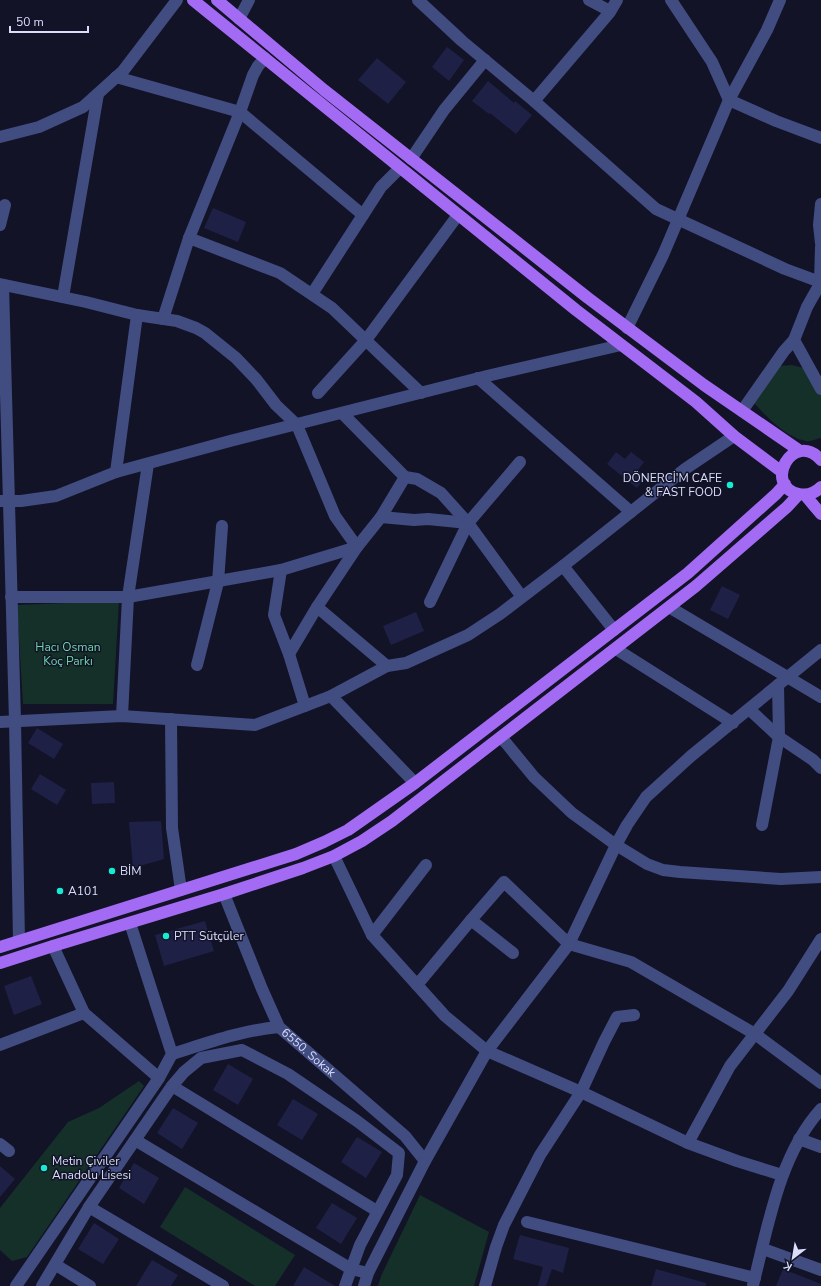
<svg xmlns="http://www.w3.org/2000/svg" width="821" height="1286" font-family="'Nunito Sans',sans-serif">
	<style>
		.green { fill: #153029 }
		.building { fill: #1f2046 }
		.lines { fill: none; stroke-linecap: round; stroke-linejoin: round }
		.minor { stroke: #414c81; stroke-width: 12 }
		.major { stroke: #a36bf3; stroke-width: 12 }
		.poi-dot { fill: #17ecd3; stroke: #121327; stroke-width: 1.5 }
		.labels { text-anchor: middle; stroke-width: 3; stroke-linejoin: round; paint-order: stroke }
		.poi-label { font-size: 12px; fill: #dadefc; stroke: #121327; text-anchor: start }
		.park-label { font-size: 12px; fill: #6cd7a5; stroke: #121327 }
		.street-label { font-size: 12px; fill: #dadefc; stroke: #121327 }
	</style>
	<rect width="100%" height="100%" fill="#121327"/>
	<path class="green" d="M792 365 807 369 821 396V438C816 439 810 442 806 441 786 438 766 416 753 402L778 366Z
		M119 601 113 704H23L17 605Z
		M139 1081 144 1086 27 1257 12 1261 0 1250V1208L68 1122 99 1108Z
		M185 1187 295 1255 275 1286H255L160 1227Z
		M420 1195 489 1232 474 1286H378L381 1276Z"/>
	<path class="building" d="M447 47 464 60 449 81 432 67Z
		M377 58 406 82 388 104 358 80Z
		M488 81 514 103 515 101 532 115 516 134 490 113 489 114 472 101Z
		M213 208 246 222 238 242 204 228Z
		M616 452 625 459 631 452 644 462 638 470 646 476 637 488 607 464Z
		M722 586 740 595 728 619 710 610Z
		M416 612 424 631 391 645 383 626Z
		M37 728 63 744 54 759 28 743Z
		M40 774 66 790 57 805 31 789Z
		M114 782 115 803 92 804 91 783Z
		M161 821 164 859 133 868 129 822Z
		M205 921 214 951 164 966 155 935Z
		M31 976 42 1004 14 1015 4 986Z
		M228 1064 253 1079 238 1105 213 1090Z
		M293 1099 318 1114 302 1140 277 1125Z
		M173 1108 198 1123 182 1149 157 1133Z
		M357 1137 382 1152 366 1178 341 1162Z
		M134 1163 159 1178 144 1204 119 1188Z
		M0 1166 15 1179 0 1197Z
		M332 1203 357 1218 341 1244 316 1228Z
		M94 1223 119 1239 103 1264 78 1249Z
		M520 1235 569 1248 563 1273 552 1269 546 1286H538L543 1267 513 1259Z
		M152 1260 178 1275 171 1286H136Z
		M304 1267 335 1286H293Z
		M656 1269 706 1283V1286H651Z
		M783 1269 821 1284V1286H776Z"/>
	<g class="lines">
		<g class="minor">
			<path d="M418 0 462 41 534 101 656 209 785 269 820 282 821 247"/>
			<path d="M589 0 610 11"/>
			<path d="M671 0 712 62 729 100 776 121 821 138"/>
			<path d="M239 19 249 0"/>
			<path d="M116 77 240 112 363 215 312 294"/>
			<path d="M534 101 610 12 617 0"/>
			<path d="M0 137 39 127 83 107 123 71 177 0"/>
			<path d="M411 159 444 110 485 60"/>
			<path d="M821 204 819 225 821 243"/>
			<path d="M363 215 381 187 400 168"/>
			<path d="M0 225 5 205"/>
			<path d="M189 238 280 273 332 308 421 393"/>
			<path d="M821 282 807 307 794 340 821 389"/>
			<path d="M0 284 86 302 137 315 177 321 196 328 205 333 236 358 256 379 276 405 297 425 335 516 357 547 317 607 289 654"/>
			<path d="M3 285 15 721 19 941"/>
			<path d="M63 297 98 94"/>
			<path d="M163 319 189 238 240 112 253 75 258 66 265 58"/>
			<path d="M627 328 663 255 729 100 767 30 780 0"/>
			<path d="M478 378 631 512"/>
			<path d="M318 393 366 340 458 215"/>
			<path d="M742 411 784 351 794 340"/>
			<path d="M116 472 137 315"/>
			<path d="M405 477 417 479 441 493 468 523 522 597"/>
			<path d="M1 501H21L56 496 116 472 230 441 487 376 621 345"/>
			<path d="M381 517 414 520 428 519 468 523"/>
			<path d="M563 566 614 630"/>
			<path d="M281 570 274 615 289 654 305 706"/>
			<path d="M11 597H128L281 570 357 547 381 517 405 477 342 413"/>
			<path d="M430 602 468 523 520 462"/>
			<path d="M317 607 387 666"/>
			<path d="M669 607 821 697"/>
			<path d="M616 649 733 723"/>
			<path d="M197 665 218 582 222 526"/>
			<path d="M331 696 415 783"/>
			<path d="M749 709 779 737 813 760 821 768"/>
			<path d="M122 716 128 597 148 464"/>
			<path d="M171 719 172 828 181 890"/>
			<path d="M0 722 122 716 255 725 305 706 331 696 387 666 406 663 468 635 500 614 563 566 685 469 734 436"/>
			<path d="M501 737 534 777 572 813 616 845 647 864 663 870 680 872 781 879 821 877"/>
			<path d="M762 825 779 737 778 685"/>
			<path d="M334 856 372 935 445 1016 487 1051 581 1092 688 1143 737 1161 782 1175"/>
			<path id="s1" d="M224 894 262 989 279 1027 405 1136 425 1161"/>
			<path d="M471 920 513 953"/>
			<path d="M130 923 172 1054 159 1078"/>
			<path d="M372 935 426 865"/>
			<path d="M417 985 471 920 504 882 569 944 631 962 755 1034 821 1083"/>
			<path d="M0 1045 84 1013 53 946"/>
			<path d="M172 1054C207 1043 243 1030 279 1027"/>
			<path d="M172 1086 377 1211"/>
			<path d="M799 1139 821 1147"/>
			<path d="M135 1140 351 1269 368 1273"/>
			<path d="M688 1143 730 1066 788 991 821 939"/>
			<path d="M0 1144 9 1151"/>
			<path d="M89 1207 223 1286"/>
			<path d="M527 1222 755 1278"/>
			<path d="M763 1249 821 1270"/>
			<path d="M56 1265 90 1286"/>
			<path d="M753 1285C768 1227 779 1155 821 1109"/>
			<path d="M16 1286 159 1078 84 1013"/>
			<path d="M42 1286 89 1207 172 1086 184 1072 201 1058 242 1050 288 1074 357 1121 399 1153 397 1175 360 1245 345 1286"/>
			<path d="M364 1286 368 1273 425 1161 487 1051 569 944 616 845 627 825 646 797 691 756 821 650"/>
			<path d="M485 1286 496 1247 504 1225 540 1155 581 1092 604 1042 617 1017 634 1015"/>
		</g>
		<path class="major" d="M193 0 576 310 696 402 734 436 782 472
			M217 0 324 90 588 298 704 385 800 451
			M821 460C793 429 762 486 799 494 808 496 815 493 821 487
			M805 495 821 514
			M0 947 296 854 324 842 348 830 415 783 688 573 776 494 785 484
			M0 963 53 946 224 894 303 868 334 856 362 841 392 821 696 586 787 507 799 494"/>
	</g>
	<g class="poi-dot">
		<circle cx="730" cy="485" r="4"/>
		<circle cx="112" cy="871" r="4"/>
		<circle cx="60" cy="891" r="4"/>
		<circle cx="166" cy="936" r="4"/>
		<circle cx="44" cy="1168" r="4"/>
	</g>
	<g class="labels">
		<g class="poi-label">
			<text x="722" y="482" text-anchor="end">DÖNERCİ'M CAFE<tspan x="722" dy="14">&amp; FAST FOOD</tspan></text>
			<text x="120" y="875">BİM</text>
			<text x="68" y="895">A101</text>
			<text x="174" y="940">PTT Sütçüler</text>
			<text x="52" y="1165">Metin Çiviler<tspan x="52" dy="14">Anadolu Lisesi</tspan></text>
		</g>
		<g class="park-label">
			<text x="68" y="651">Hacı Osman<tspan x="68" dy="14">Koç Parkı</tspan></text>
		</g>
		<g class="street-label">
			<text dy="4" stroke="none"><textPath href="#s1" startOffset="183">6550. Sokak</textPath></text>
		</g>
	</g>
	<g transform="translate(793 1258) rotate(211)" stroke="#121327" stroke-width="3" paint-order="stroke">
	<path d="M0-3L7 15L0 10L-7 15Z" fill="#dadefc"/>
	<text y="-6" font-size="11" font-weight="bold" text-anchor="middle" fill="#dadefc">K</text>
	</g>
	<path d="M10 26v6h78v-6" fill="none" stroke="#dadefc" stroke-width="2"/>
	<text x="16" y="26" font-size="12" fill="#dadefc" stroke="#121327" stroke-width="3" paint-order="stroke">50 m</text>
</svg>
